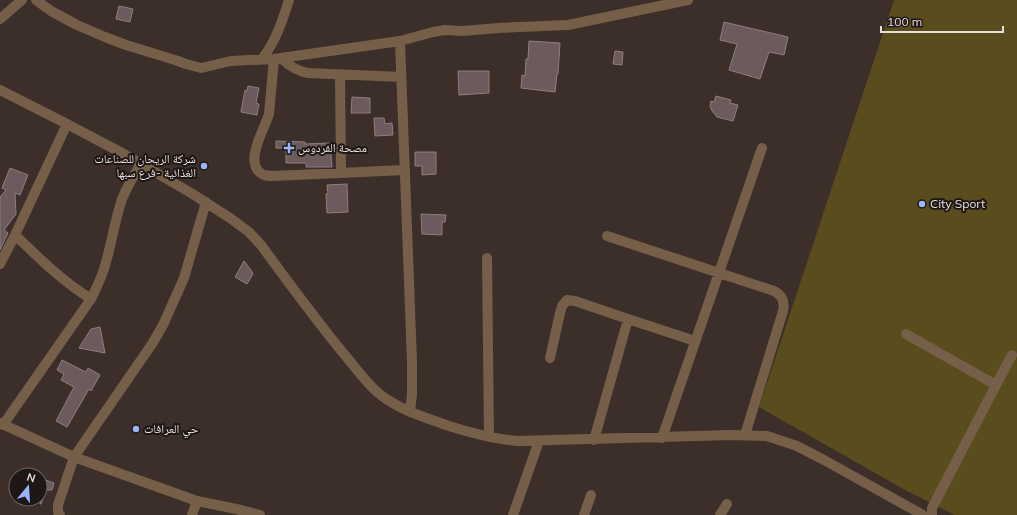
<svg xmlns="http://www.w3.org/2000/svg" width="1017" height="515" font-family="Mulish,'Noto Naskh Arabic',sans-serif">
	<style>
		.green { fill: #5a4d1d }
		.building { fill: #6c5b5c; stroke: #917e7f }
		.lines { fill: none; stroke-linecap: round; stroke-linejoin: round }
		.minor { stroke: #765f48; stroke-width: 10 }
		.poi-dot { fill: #9ab5fd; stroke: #1e1715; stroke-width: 1.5 }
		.labels { text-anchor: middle; stroke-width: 4; stroke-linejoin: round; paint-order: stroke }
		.poi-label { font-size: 12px; fill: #e8dedb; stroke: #1e1715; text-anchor: start }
	</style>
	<rect width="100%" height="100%" fill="#3c2e28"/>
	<path class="green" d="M894 0H1017V515H955L905 490 759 407Z"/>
	<path class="building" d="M119 6 133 9 130 22 116 19Z
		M724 22 788 37 784 55 769 52 760 79 729 70 737 44 720 40Z
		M529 41 560 43 558 74H557L555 92 521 88 522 75 525 76 526 59H528Z
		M615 51 623 52 622 65 613 64Z
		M458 71H489V93L459 95Z
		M248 86 259 88 256 103 259 104 257 115 241 112 245 90 247 91Z
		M716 96 731 100 730 103 738 105 733 121 717 117 712 111 710 106 711 101 714 102Z
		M352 97 370 98V113H351Z
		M374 118H384L385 124 392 123 393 135 375 136Z
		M276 141 305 142V144L330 143 332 167H306V163H286V148H276Z
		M415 152H436V174L422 175V166H415Z
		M10 168 28 175 20 195 15 193 16 214 4 230 8 233 0 250V197L6 190 2 188Z
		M347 184 348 212 327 213 326 194H328L327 185Z
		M421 214 446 215 445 222H442V235L422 234Z
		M244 261 251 270 253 274 247 284 235 277Z
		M100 327 105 353 79 348 91 329Z
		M62 360 86 372 88 368 100 375 91 391 89 389 67 427 56 421 74 387 61 380 64 374 57 370Z
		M40 478 54 483 52 490H46L41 504H40Z"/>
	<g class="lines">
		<path class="minor" d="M36 0 51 11 77 25 105 37 126 45 175 60 186 64 201 68 231 61 274 59 400 41 433 32 445 30 462 31 499 28 568 25 688 0
			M0 19 22 0
			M400 41 412 362V394L410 412
			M281 58C289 66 297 71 308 73L401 77
			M262 59C276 41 282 22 289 0
			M274 59 269 114C265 128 243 163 262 174 265 176 270 176 274 176L405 170
			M340 75 341 173
			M0 90 67 124 124 154 191 193 230 218 249 232 261 245C288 282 315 319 344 354 354 366 364 380 376 391 396 409 424 417 449 426 471 433 493 439 517 441L731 435 767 436 797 446 824 460 923 515
			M15 235C39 258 62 281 91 299
			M607 236 774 291C782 295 785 302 783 311L745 435
			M487 258 489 437
			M0 264 15 235 67 124
			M906 334 996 385
			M550 358 560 313 562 306 567 300 575 301 628 319 695 341
			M0 423 74 457 197 501 241 510 260 515
			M3 425 91 299C97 287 103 275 106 262 112 241 115 220 122 199 127 187 134 175 141 164
			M662 438 762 148
			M594 440 628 319
			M60 515 58 512V505L74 457 152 344 163 325 184 278 206 202
			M192 515 197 501
			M513 515 539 441
			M584 515 591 495
			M720 515 727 504
			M932 515V508L996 385 1012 355"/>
	</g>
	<g class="poi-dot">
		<path d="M287 142h4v4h4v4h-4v4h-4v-4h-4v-4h4z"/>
		<circle cx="204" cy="166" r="4"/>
		<circle cx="922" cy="204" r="4"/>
		<circle cx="136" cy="429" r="4"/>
	</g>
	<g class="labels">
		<g class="poi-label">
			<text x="298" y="152">مصحة الفردوس</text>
			<text x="196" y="163" text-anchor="end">شركة الريحان للصناعات<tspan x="196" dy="14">الغذائية -فرع سبها</tspan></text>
			<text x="930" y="208">City Sport</text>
			<text x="144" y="433">حي العرافات</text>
		</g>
	</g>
	<g transform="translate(28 487) rotate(18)"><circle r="19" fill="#1e1715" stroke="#6f6764"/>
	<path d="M0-3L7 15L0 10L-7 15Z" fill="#9ab5fd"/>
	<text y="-6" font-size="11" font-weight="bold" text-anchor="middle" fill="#e8dedb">N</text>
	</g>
	<path d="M881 26v6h122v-6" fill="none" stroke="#e8dedb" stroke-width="2"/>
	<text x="887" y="26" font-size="12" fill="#e8dedb" stroke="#1e1715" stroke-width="3" paint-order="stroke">100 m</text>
</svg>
